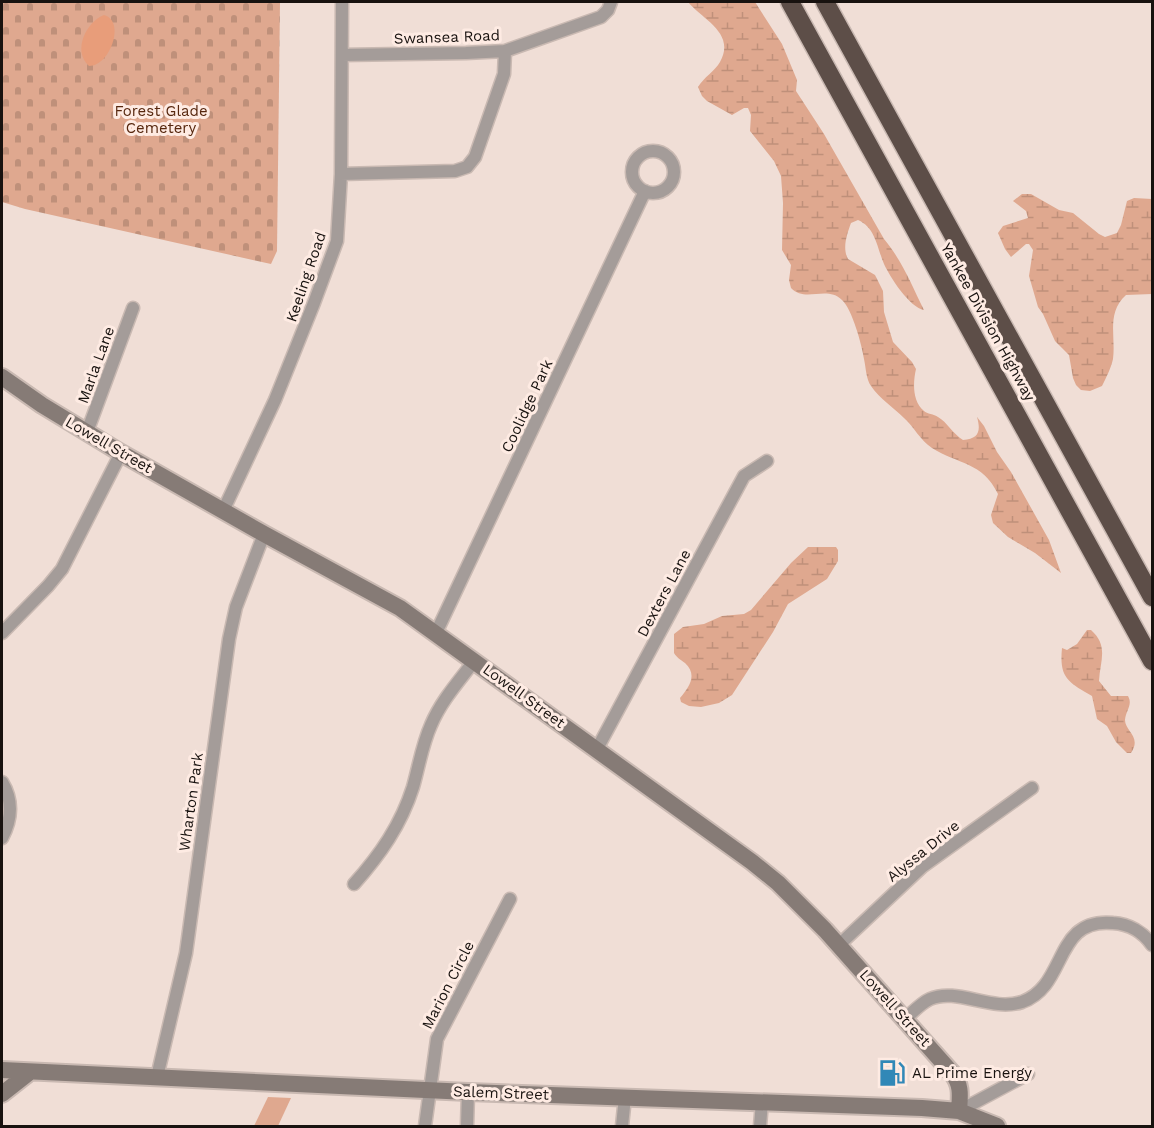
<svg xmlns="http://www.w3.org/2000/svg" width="1154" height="1128" font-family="'Work Sans',sans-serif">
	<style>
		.wetland { fill: url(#wetland-marsh) }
		.cemetery { fill: url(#cemetery-stones) }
		.park { fill: #dfa88f }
		.water { fill: #e89d7a }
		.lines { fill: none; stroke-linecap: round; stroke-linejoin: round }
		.street-casing { stroke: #c9b9b2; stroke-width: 15 }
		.secondary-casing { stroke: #c9b9b2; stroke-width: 20 }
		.highway-casing { stroke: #c9b9b2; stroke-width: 21 }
		.street { stroke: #a49c99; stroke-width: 12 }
		.secondary { stroke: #867b76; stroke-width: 16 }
		.highway { stroke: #5d4e48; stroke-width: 18 }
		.labels { text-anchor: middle; stroke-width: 6; stroke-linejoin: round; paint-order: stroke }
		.street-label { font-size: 15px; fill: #18120f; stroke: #feebe3 }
		.park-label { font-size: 15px; fill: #57270e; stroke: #feebe3 }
		.poi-label { font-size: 15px; fill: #18120f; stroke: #feebe3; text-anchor: start }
	</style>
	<defs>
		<pattern id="wetland-marsh" width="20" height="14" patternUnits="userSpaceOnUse" patternTransform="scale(1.5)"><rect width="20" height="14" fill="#dfa88f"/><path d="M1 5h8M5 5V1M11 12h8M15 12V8" fill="none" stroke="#bf907a"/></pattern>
		<pattern id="cemetery-stones" width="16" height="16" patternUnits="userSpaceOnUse" patternTransform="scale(1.5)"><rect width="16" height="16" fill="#dfa88f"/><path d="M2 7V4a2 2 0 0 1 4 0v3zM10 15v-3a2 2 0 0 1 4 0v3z" fill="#bf907a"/></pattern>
	</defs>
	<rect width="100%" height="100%" fill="#f0ded6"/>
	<path class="wetland" d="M688 2H755L782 44 797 80 796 91 824 134 884 239C903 262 911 284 924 310 909 307 890 277 884 264 877 248 876 228 858 220L851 223C847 234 842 248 848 259L875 275 883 291 884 312 893 342 912 362 916 369C913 382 912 401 924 411 927 414 934 414 938 417 947 422 953 434 963 440 979 439 981 431 977 417L984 426 997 452 1011 472 1049 540 1061 573 1035 553 1008 537 993 523 991 515 998 494C983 462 957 464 932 448 920 440 914 427 904 418 893 407 880 399 871 386 866 379 866 368 864 359 862 345 852 309 842 300 827 285 805 303 791 288L789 280 791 265 782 250 783 203 781 176 774 161 750 131 751 115 748 108H744L732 115 707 101 702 96 698 87C704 77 715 71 720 62 736 33 703 20 688 2Z
		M1022 194H1031L1059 210 1073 213 1099 234 1105 237 1117 233 1121 225 1127 201 1134 198 1152 199V294L1126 295C1106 313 1116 336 1113 359 1111 368 1106 378 1102 386L1090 391 1081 390 1076 385 1073 378 1069 355 1055 341 1043 314 1038 307 1029 276 1033 250 1029 244H1026L1011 257 1005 249 998 233 1003 226 1028 218 1026 211 1013 201Z
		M808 547H836L838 550V561L827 579 788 604 773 632 732 695 719 703 701 707 689 706 681 702 680 698C689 687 698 675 685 663 680 659 677 658 674 653V634L683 627 704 624 722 616 744 614 751 610 791 563Z
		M1087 630H1091C1109 646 1100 661 1099 681L1111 696H1128C1133 705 1126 710 1125 720 1125 731 1142 737 1131 753H1127L1116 742 1107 726 1097 719 1092 696C1068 682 1059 678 1062 648L1067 650 1077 644Z"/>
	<path class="cemetery" d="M2 2H280L277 251 271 264 25 209 2 202Z"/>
	<path class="park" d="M268 1097 291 1098 278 1126H254Z"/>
	<path class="water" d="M104 15C126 21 110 66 89 66 72 51 86 22 104 15Z"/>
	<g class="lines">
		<defs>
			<path id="street" d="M342 55 466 53 505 51 601 17 608 10 611 2
				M632 172a21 21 0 1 1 42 0a21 21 0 1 1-42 0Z
				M341 174 455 171 467 167 475 157 504 74 505 51
				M87 432 133 308
				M223 511 275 400 314 303 337 241 341 174 342 2
				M2 633 48 586 62 569 121 453
				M436 633 645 191
				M597 749 744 476 767 461
				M2 782C13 800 12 819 2 838
				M354 884C380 855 401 825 413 787 419 766 422 745 431 725 441 701 459 681 475 660
				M839 945 922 867 1032 788
				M905 1019C913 1012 921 1003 930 999 957 987 991 1012 1022 1002 1068 986 1053 917 1113 923 1129 924 1143 932 1152 945
				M157 1077 186 953 229 639 236 607 264 534
				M959 1111 1028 1074
				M425 1126 437 1039 510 899
				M467 1126 468 1092
				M622 1126 625 1097
				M760 1126 762 1102"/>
			<path id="secondary" d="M2 377 42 405 121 453 264 534 400 608 752 862 778 883 825 930 952 1073C962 1085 960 1096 959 1111
				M2 1070 468 1092 922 1108 959 1111 997 1126
				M2 1094 30 1072"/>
			<path id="highway" d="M790 2 1152 661
				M825 2 1152 597"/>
		</defs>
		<use href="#street" class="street-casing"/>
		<use href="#secondary" class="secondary-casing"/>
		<use href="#highway" class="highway-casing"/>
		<use href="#street" class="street"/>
		<use href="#secondary" class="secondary"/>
		<use href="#highway" class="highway"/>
	</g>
	<defs>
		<symbol id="fuel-bare" viewBox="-9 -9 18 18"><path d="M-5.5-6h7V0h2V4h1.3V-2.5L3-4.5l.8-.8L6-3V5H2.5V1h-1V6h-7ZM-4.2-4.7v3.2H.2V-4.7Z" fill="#3188b7" stroke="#feebe3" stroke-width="2.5" paint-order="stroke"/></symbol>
	</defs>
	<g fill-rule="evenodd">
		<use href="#fuel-bare" x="873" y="1054" width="38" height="38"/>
	</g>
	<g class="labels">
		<g class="street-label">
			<text transform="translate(447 37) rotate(-2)" y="5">Swansea Road</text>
			<text transform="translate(306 277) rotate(-71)" y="5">Keeling Road</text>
			<text transform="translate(988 322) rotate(61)" y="5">Yankee Division Highway</text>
			<text transform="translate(96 365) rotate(-70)" y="5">Marla Lane</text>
			<text transform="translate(527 406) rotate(-65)" y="5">Coolidge Park</text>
			<text transform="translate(109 445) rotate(30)" y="5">Lowell Street</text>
			<text transform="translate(664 593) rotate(-62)" y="5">Dexters Lane</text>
			<text transform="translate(524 696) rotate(36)" y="5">Lowell Street</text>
			<text transform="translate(191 802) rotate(-82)" y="5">Wharton Park</text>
			<text transform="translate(923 851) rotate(-39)" y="5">Alyssa Drive</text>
			<text transform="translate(448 985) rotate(-63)" y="5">Marion Circle</text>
			<text transform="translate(895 1008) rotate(48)" y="5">Lowell Street</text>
			<text transform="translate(501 1093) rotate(2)" y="5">Salem Street</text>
		</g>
		<g class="park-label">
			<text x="161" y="116">Forest Glade<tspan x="161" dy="17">Cemetery</tspan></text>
		</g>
		<g class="poi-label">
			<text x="912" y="1078">AL Prime Energy</text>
		</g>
	</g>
	<rect width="1154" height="1128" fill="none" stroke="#18120f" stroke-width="6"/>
</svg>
